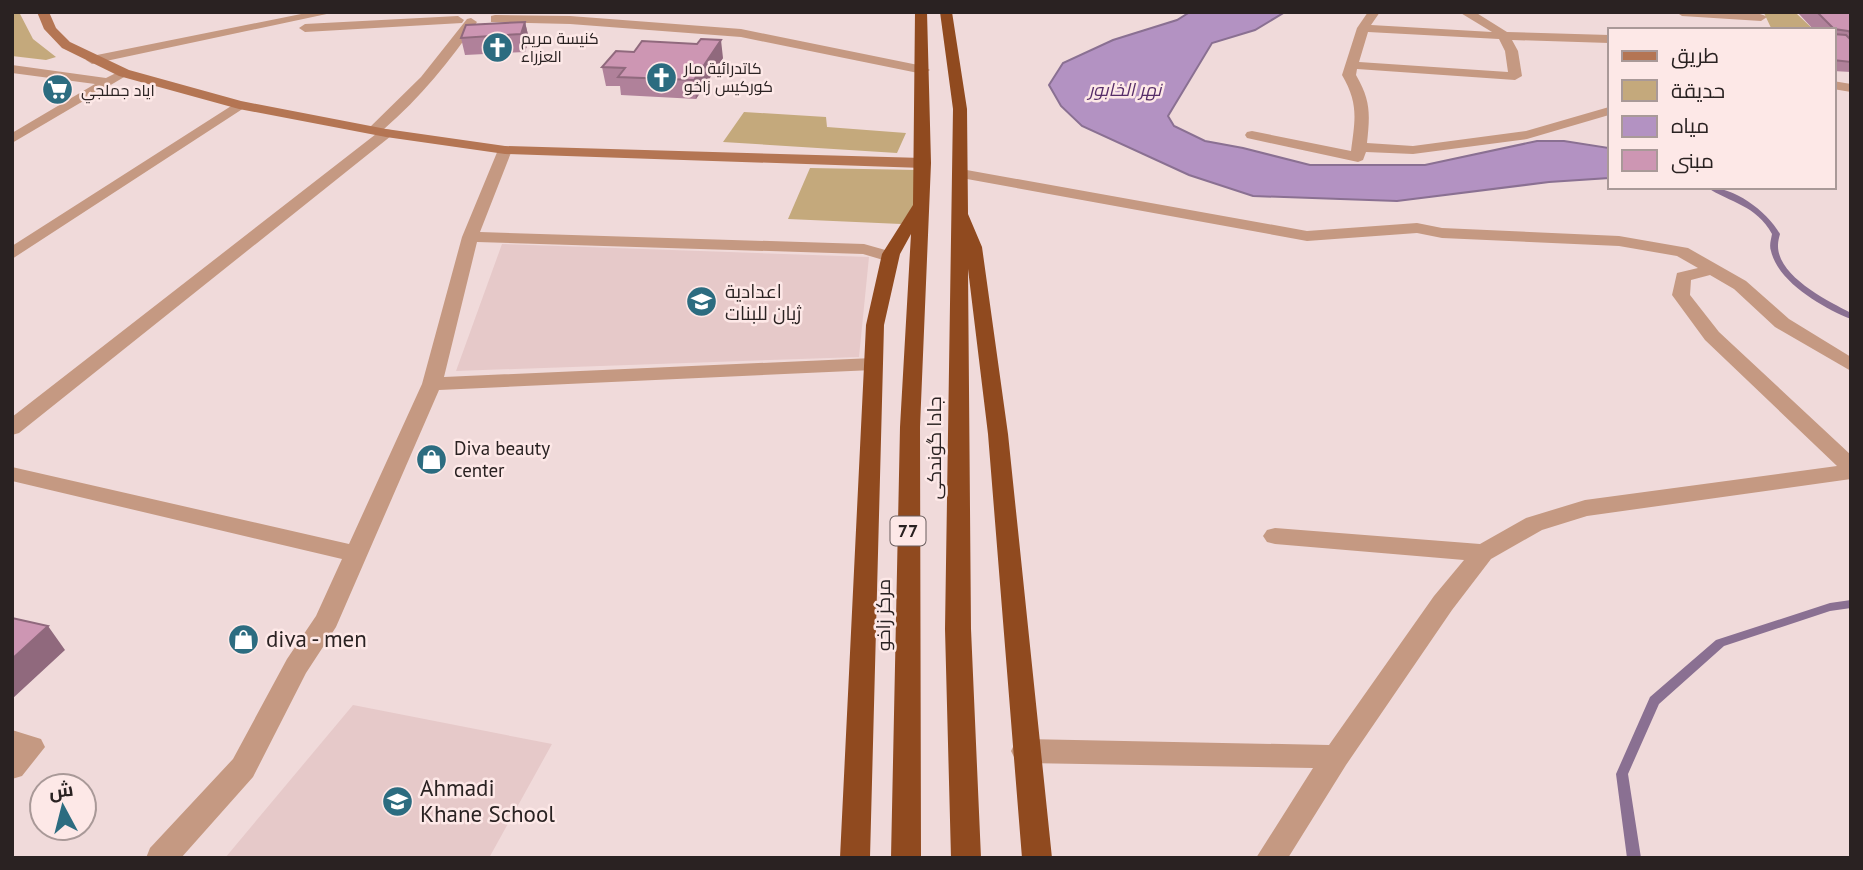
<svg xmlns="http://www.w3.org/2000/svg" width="1863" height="870" font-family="'PT Sans',Cairo,sans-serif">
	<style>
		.built { fill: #e6c9c9 }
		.green { fill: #c4a97c }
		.water { fill: #b392c2; stroke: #8a7092; stroke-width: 2 }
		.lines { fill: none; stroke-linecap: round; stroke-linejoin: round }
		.stream { fill: #8a7092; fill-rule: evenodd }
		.street { fill: #c59982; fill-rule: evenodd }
		.secondary { fill: #b47553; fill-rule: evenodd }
		.highway { fill: #904a1f; fill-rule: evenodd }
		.wall { fill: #b0819a }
		.shaded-wall { fill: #90697d }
		.building { fill: #cd96b3; stroke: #90697d; stroke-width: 2 }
		.labels { text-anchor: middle; stroke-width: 5; stroke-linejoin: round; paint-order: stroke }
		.far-poi-label { font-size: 16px; fill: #2a2222; stroke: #fde8e7; text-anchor: start }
		.far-water-label { font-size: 18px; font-style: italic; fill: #562d68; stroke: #fde8e7 }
		.shield { fill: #fde8e7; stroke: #695d5d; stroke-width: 2 }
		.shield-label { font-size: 18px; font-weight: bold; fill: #2a2222 }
		.poi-label { font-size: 19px; fill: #2a2222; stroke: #fde8e7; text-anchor: start }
		.street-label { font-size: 19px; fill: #2a2222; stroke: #fde8e7 }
		.near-poi-label { font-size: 23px; fill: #2a2222; stroke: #fde8e7; text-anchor: start }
	</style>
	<rect width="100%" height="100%" fill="#f0dada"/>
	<path class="built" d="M502 244 869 257 859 357 456 371Z
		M353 705 552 744 489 858H225Z"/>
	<path class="green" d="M12 12H19L33 39 56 57 46 60 12 56Z
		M1764 13 1797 14 1814 30H1772Z
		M744 112 826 117 827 127 906 133 897 153 723 142Z
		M810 168 917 170 914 205 901 224 788 219Z"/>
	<path class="water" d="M1190 12H1285L1255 30 1212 43 1168 116 1174 126 1205 141 1243 148 1310 165H1425L1537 141H1564L1609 148V178L1549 182 1397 201 1253 196 1189 175 1082 126 1061 106 1049 85 1063 63 1113 40 1177 20Z"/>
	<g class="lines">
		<path class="stream" d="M1706 187C1734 187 1766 210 1780 234 1779 238 1778 241 1778 245 1777 276 1828 301 1851 313V319C1823 308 1778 282 1771 251 1769 245 1771 240 1772 234 1756 205 1731 203 1706 187Z
			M1851 600V608L1830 611 1724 646 1659 704 1628 774 1641 858H1627L1616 774 1650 697 1716 640 1830 603Z"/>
		<path class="street" d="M311 12H336L92 64 86 60 92 56Z
			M1368 12H1380L1371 25 1492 32 1459 12H1475L1507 32 1609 35V43L1512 40 1518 51 1522 76 1515 80 1357 69 1356 75C1371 101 1370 114 1367 143L1413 146 1526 131 1609 107V115L1527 139 1413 154 1366 152 1363 160 1358 162 1247 138 1245 135 1247 132 1252 131 1351 151C1355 120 1359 104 1342 75L1357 28ZM1368 32 1499 39 1505 51 1508 72 1359 62Z
			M1676 12C1696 12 1753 7 1767 17L1761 21 1682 16Z
			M495 15 570 16 741 29 923 66 930 70 923 74 741 37 570 24 491 22V16Z
			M458 16 464 20 462 23 305 32 299 28 305 24Z
			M471 18 477 22C450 61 420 98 384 129L391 130 393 133 391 136 19 433 12 435V417L376 134 367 130 421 77 467 19Z
			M12 65 106 78 124 69 131 73 12 143V133L95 84 12 73Z
			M1833 81 1851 84V92L1833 89Z
			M239 101 246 105 244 108 12 259V246Z
			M505 146 512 150 480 232 864 244 896 253 899 257 890 262 863 254 477 242 444 377 873 358 883 364 873 370 439 390 336 627 306 673 253 777 181 858H146L150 848 233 759 287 659 316 616 342 559 12 481V467L349 544 422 384 462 237 498 150Z
			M961 169 1307 231 1417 223 1442 228 1619 236 1688 248 1746 281 1789 319 1851 357V371L1775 327 1734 289 1710 275 1691 280 1690 295 1719 332 1851 455V479L1587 516 1542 530 1491 559 1452 610 1346 765 1288 858H1256L1313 768 1025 763 1015 759 1011 751 1015 743 1025 739 1329 745 1434 596 1464 560 1275 544 1267 542 1263 536 1267 530 1275 528 1480 544 1526 518 1585 500 1837 466 1705 340 1672 295 1677 273 1698 268 1677 256 1619 246 1442 238 1417 233 1307 241 956 177 953 174Z
			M12 730 41 739 45 747 22 776 12 779Z"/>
		<path class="secondary" d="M37 12H49L56 28 70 42 129 70 241 101 386 129 505 146 923 158 931 163 923 168 505 154 386 137 239 109 119 76 62 48 44 29Z"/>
		<path class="highway" d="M915 12H927L931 163 920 427 921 858H891L900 427 911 234 900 254 884 325 870 858H840L866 325 882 254 913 205Z
			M940 12H952L967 109 968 214 982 247 1008 434 1052 858H1022L988 434 968 269 971 629 981 858H951L945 629 953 109Z"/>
	</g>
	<path class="wall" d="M1779 12H1800L1799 14Z
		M1800 12H1851V72L1833 71V30H1814L1799 14Z
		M525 22 529 39 525 52 465 55 461 38Z
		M723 58 696 99 621 95 620 86H606L602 67Z"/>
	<path class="shaded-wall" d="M525 22 529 39 525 52 521 34Z
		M721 40 723 58 696 99 694 80Z
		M48 626 65 650 12 699V659Z"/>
	<path class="building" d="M1817 12H1851V33L1848 31 1834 29Z
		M525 22 521 34 461 38 466 25Z
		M1833 34 1846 35 1851 40V62L1833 60Z
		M701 39 721 40 694 80 618 77 625 68 602 67 616 51 634 52 642 41 697 44Z
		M12 618 48 626 12 659Z"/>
	<defs>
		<symbol id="church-disc" viewBox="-11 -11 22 22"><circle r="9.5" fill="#2c6c80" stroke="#fde8e7"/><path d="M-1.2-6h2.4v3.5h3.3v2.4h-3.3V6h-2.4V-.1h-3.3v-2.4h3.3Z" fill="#fff"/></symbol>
		<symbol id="supermarket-disc" viewBox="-11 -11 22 22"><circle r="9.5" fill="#2c6c80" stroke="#fde8e7"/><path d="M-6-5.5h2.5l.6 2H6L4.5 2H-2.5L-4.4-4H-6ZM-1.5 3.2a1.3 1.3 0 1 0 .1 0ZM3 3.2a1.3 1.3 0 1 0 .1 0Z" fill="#fff"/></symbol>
		<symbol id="school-disc" viewBox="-11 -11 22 22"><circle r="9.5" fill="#2c6c80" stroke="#fde8e7"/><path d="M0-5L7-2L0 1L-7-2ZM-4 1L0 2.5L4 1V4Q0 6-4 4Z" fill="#fff"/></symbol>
		<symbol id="shop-disc" viewBox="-11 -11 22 22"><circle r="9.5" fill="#2c6c80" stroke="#fde8e7"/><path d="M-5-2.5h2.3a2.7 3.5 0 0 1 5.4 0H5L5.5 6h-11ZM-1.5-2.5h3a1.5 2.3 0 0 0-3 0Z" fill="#fff"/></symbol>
	</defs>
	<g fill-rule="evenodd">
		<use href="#church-disc" x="480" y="30" width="35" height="35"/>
		<use href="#church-disc" x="644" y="60" width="35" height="35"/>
		<use href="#supermarket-disc" x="40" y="72" width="35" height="35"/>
		<use href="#school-disc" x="684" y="284" width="35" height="35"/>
		<use href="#shop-disc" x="414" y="442" width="35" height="35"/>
		<use href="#shop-disc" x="226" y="622" width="35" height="35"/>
		<use href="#school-disc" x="380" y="784" width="35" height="35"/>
	</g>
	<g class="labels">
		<g class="far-poi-label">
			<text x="521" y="44">كنيسة مريم<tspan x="521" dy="18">العزراء</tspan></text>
			<text x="684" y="74">كاتدرائية مار<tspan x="684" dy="18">كوركيس زاخو</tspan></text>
			<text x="81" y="96">اياد جملجي</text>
		</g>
		<g class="far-water-label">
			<text x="1125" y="96">نهر الخابور</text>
		</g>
		<rect class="shield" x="890.5" y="516.5" width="35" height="29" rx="5"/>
		<g class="shield-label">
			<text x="908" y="537">77</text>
		</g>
		<g class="poi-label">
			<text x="725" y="298">اعدادية<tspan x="725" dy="22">ژیان للبنات</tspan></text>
			<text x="454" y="455">Diva beauty<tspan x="454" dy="22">center</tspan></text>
		</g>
		<g class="street-label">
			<text transform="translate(934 448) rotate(-90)" y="7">جادا گوندکی</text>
			<text transform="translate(883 615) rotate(-90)" y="7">مركز زاخو</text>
		</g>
		<g class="near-poi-label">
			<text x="266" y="647">diva - men</text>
			<text x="420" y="796">Ahmadi<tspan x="420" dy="26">Khane School</tspan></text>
		</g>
	</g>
	<rect width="1863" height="870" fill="none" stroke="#2a2222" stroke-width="28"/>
	<rect x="1608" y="28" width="228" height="161" fill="#fde8e7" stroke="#a99998" stroke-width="2"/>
	<rect x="1622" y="51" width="35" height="10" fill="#b47553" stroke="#a99998" stroke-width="2"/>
	<text x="1671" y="63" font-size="21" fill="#2a2222">طريق</text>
	<rect x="1622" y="80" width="35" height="21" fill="#c4a97c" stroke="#a99998" stroke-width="2"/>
	<text x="1671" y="98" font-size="21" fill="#2a2222">حديقة</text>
	<rect x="1622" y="116" width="35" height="21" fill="#b392c2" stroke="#a99998" stroke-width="2"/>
	<text x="1671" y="133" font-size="21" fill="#2a2222">مياه</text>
	<rect x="1622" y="150" width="35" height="21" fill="#cd96b3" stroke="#a99998" stroke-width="2"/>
	<text x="1671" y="168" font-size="21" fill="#2a2222">مبنى</text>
	<g transform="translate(63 807) rotate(353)"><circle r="33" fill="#fde8e7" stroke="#a99998" stroke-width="2"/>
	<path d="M0-5L12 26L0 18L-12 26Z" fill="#2c6c80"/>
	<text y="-10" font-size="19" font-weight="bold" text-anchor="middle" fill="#2a2222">ش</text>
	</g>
</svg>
